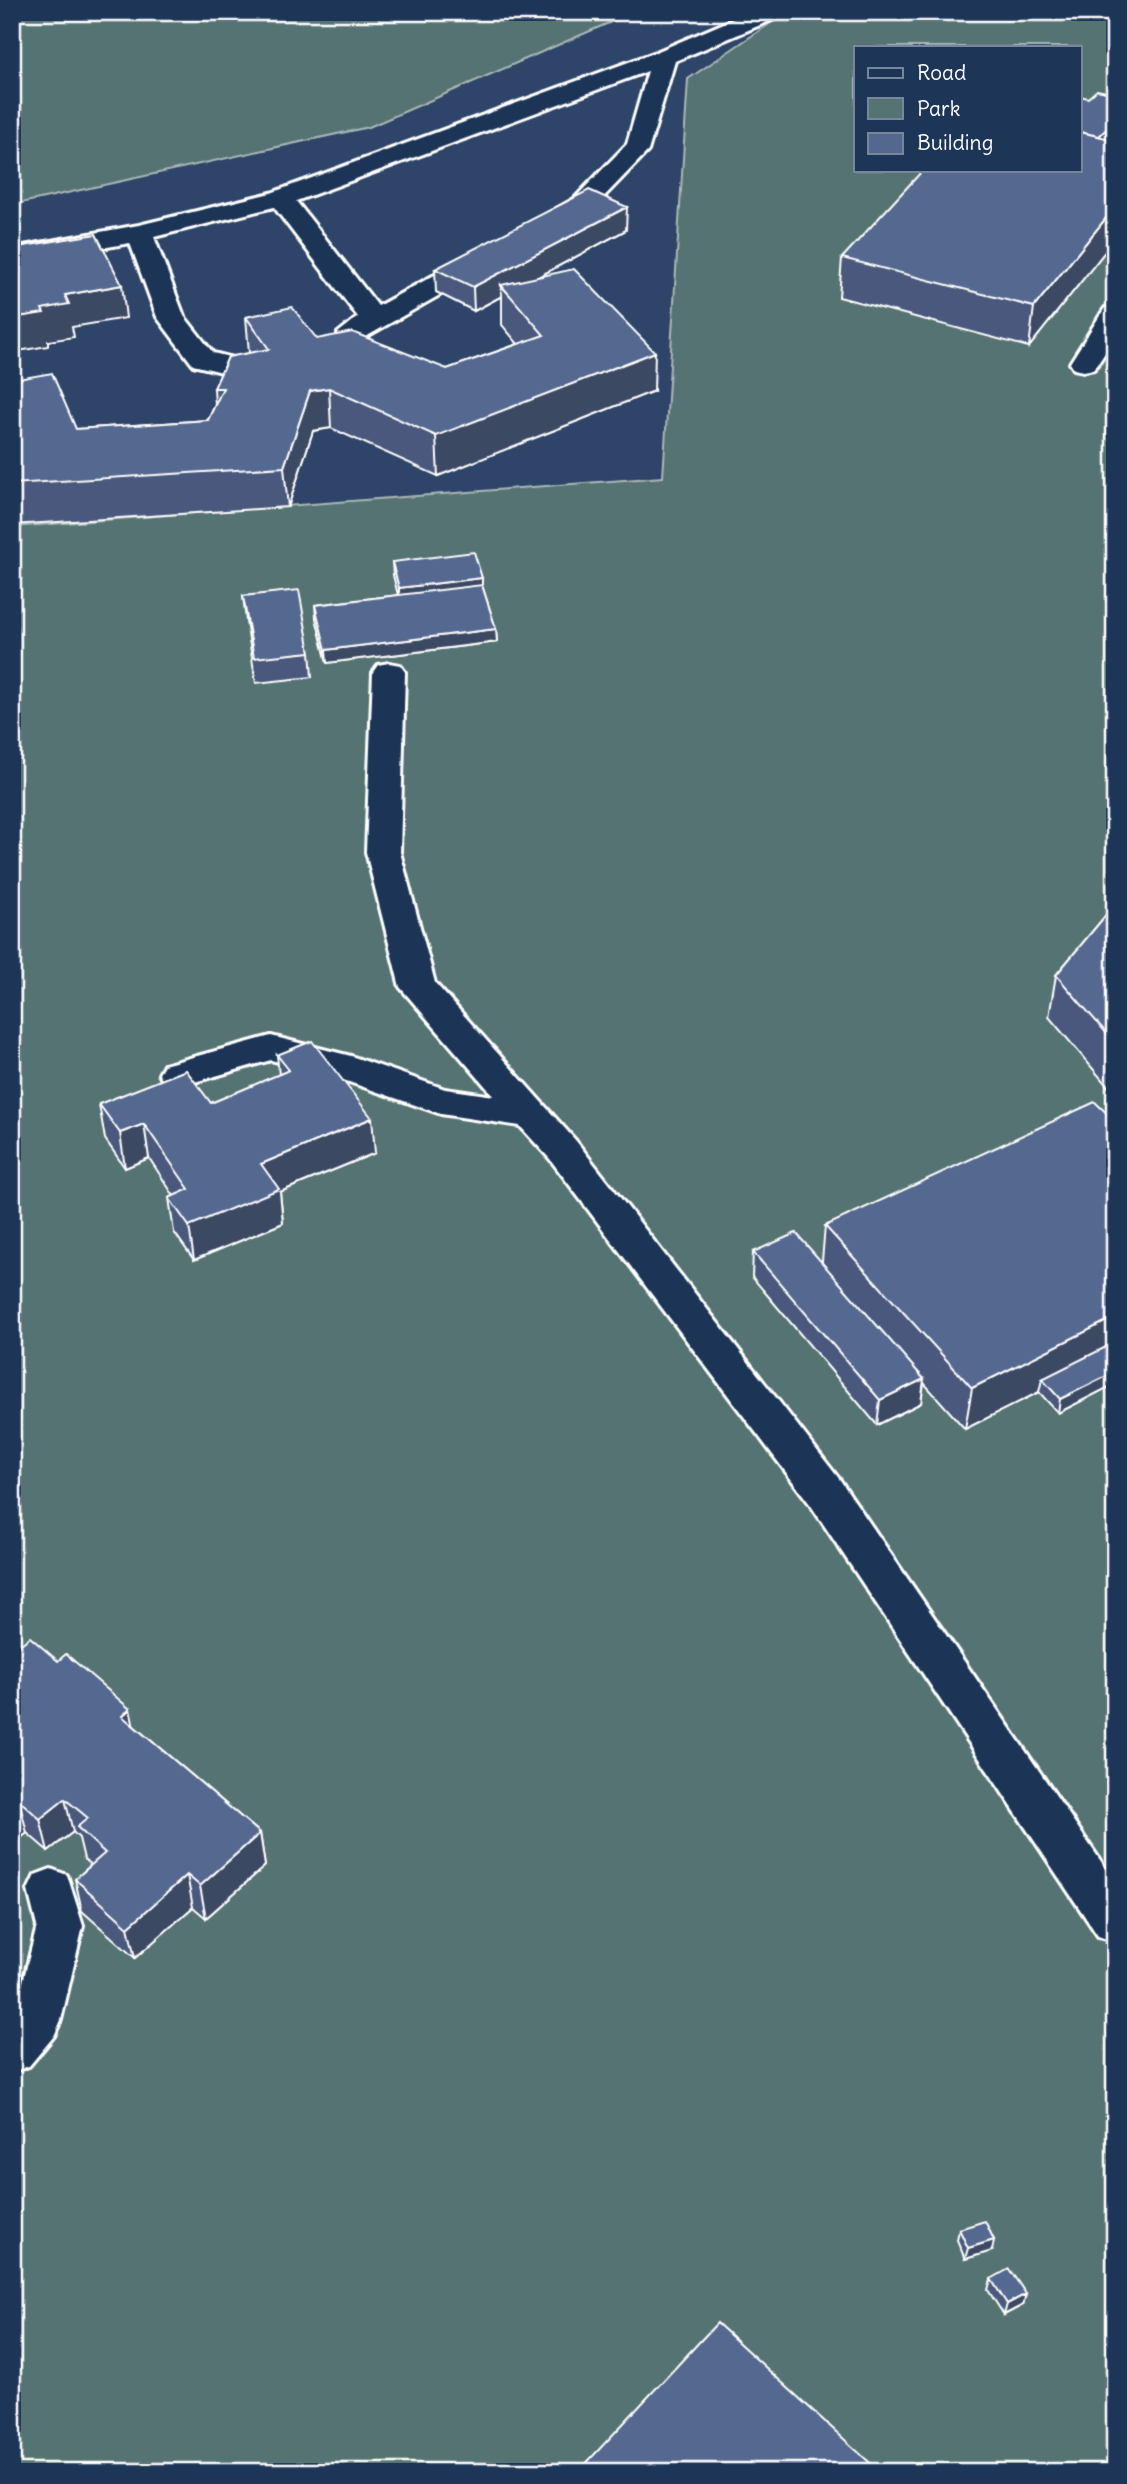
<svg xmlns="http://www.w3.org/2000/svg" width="1127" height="2484" font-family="Delius,sans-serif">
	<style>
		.green { fill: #547372; stroke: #aab9b8; stroke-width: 2; fill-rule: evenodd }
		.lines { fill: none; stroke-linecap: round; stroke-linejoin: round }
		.minor-casing { stroke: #fff; stroke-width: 6 }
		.minor { fill: #1d3557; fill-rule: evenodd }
		.wall { fill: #48597b; stroke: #fff; stroke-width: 2 }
		.shaded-wall { fill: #3b4964; stroke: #fff; stroke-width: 2 }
		.building { fill: #54688f; stroke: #fff; stroke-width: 2 }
	</style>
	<rect width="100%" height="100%" fill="#2e4468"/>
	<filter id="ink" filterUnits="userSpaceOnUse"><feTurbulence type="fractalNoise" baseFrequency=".0143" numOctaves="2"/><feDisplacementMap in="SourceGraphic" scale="14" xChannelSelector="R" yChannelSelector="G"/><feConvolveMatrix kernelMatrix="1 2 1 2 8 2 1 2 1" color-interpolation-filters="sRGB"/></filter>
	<g filter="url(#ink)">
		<path class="green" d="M12 12H634L369 127 12 205Z
			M787 12H1115V2472H12V527L663 477 688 79ZM856 47H1080V170H856Z"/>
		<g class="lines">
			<defs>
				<path id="minor" d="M750 12H783L779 17 675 61 648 151 592 209 562 226 553 229 544 226 540 221 544 216 574 199 627 144 648 71 296 201 378 306 473 254 482 252 491 254 495 260 491 266 362 339 352 341 342 339 338 333 358 317 274 207 154 237 184 316 213 353 266 366 270 372 266 378 256 380 193 365 157 317 130 243 12 264V248L139 225 271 193 656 52Z
					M1115 306C1115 339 1113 342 1094 369L1084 371 1074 369 1070 363 1101 314 1105 308Z
					M389 663 400 665 405 672 400 852 435 983 576 1141 840 1480 1115 1882V1942L1098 1936 810 1504 550 1159 520 1126 441 1114 329 1075 271 1060 177 1087 164 1083 159 1074 164 1065 271 1036 351 1056 445 1089 494 1096 400 987 366 852 373 672 378 665Z
					M51 1869 67 1875 83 1926 61 2020 54 2036 29 2066 12 2072V2014L16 2010 37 1926 28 1890 35 1875Z"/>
			</defs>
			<use href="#minor" class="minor-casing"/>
			<use href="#minor" class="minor"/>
		</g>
		<path class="wall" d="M1115 94V239L1029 347 839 297 842 258 1080 170 1088 98Z
			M626 230 538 277 654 391 438 476 331 428 313 431 288 507 12 525V380L76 429 208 420 215 405 214 388 249 353 246 317 317 339 447 369 518 344 502 325V296L474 311 436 292 435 269Z
			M392 562 482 585 496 629 497 642 327 663 316 618 315 605 398 595 393 575Z
			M243 596 310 652 312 677 256 683 246 621Z
			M1115 904V1095L1049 1017 1056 975Z
			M277 1055 375 1153 280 1192 283 1223 194 1260 174 1232 169 1198 174 1196 149 1158 125 1168 105 1139 99 1104 211 1103 279 1075Z
			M1115 1121V1384L1058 1413 1039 1392 965 1429 924 1383 921 1403 877 1425 752 1277 753 1252 822 1261 825 1226Z
			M12 1651 134 1726 260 1833 265 1866 206 1918 193 1907 135 1958 82 1911 75 1879 91 1865 84 1859 79 1838 73 1832 48 1851 27 1833 12 1845Z
			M959 2229 992 2251 965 2259 957 2240Z
			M991 2279 1026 2294 1023 2305 1004 2315 988 2290Z"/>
		<path class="shaded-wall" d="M1115 121V140L1090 145Z
			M627 207 626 230 508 293 501 285 502 296 474 311 473 287Z
			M1115 207V239L1029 347 1034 307Z
			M122 285 126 318 72 327 74 337 48 341V346L12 352V318L42 309 65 295Z
			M655 352 654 391 438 476 436 436Z
			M329 388 331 428 313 431 288 507 284 467 310 391Z
			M482 578V591L399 601V588Z
			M496 629 497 642 327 663 326 650Z
			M372 1118 375 1153 280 1192 283 1223 194 1260 189 1226 261 1164Z
			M144 1124 149 1158 125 1168 120 1133Z
			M1115 1317V1354L1042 1379 1039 1392 965 1429 972 1388Z
			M1115 1372V1384L1058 1413 1060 1399Z
			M924 1379 921 1403 877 1425 880 1400Z
			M130 1709 137 1742 122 1716Z
			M65 1799 73 1832 48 1851 40 1819Z
			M19 1800 27 1833 12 1845V1806Z
			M260 1833 265 1866 206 1918 200 1886Z
			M187 1875 193 1907 135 1958 128 1927Z
			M994 2240 992 2251 965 2259 968 2248Z
			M1026 2294 1023 2305 1004 2315 1007 2304Z"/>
		<path class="building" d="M1097 90 1115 94V121L1099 136 1080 132V96L1088 98Z
			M1080 132 1115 140V207L1034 307 842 258 923 170H1080Z
			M589 190 627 207 473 287 435 269Z
			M96 234 122 285 65 295 69 304 42 309 44 313 12 318V248Z
			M574 269 655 352 436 436 329 388 310 391 284 467 12 484V380L52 373 76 429 208 420 223 388H214L228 357 269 349 246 317 292 307 317 339 352 332 447 369 544 335 501 285Z
			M474 552 482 578 399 588 392 562Z
			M482 585 496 629 326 650 315 605Z
			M299 590 310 652 254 658 243 596Z
			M1115 904V1043L1056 975Z
			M312 1041 372 1118 261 1164 279 1189 189 1226 169 1198 189 1189 144 1124 120 1133 99 1104 186 1070 211 1103 289 1070 277 1055Z
			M1095 1102 1115 1121V1317L972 1388 825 1226Z
			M796 1233 924 1379 880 1400 753 1252Z
			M1112 1344 1115 1347V1372L1060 1399 1042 1379Z
			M30 1637 58 1661 66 1654 130 1709 122 1716 260 1833 200 1886 187 1875 128 1927 75 1879 105 1853 77 1827 88 1818 65 1799 40 1819 19 1800 12 1806V1651Z
			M985 2221 994 2240 968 2248 959 2229Z
			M1009 2269 1026 2294 1007 2304 991 2279Z
			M717 2323 880 2472H578Z"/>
	</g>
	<rect width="1127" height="2484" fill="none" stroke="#1d3557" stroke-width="42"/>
	<rect x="21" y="21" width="1085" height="2442" fill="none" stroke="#fff" stroke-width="2.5" filter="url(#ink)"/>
	<rect x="854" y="46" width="228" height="126" fill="#1d3557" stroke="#77869a" stroke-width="2"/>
	<rect x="868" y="68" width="35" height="10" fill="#1d3557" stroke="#77869a" stroke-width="2"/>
	<text x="917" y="80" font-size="21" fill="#ffffff">Road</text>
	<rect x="868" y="98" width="35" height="21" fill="#547372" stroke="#77869a" stroke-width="2"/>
	<text x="917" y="116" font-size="21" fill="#ffffff">Park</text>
	<rect x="868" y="133" width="35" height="21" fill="#54688f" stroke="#77869a" stroke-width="2"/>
	<text x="917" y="150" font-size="21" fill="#ffffff">Building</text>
</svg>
